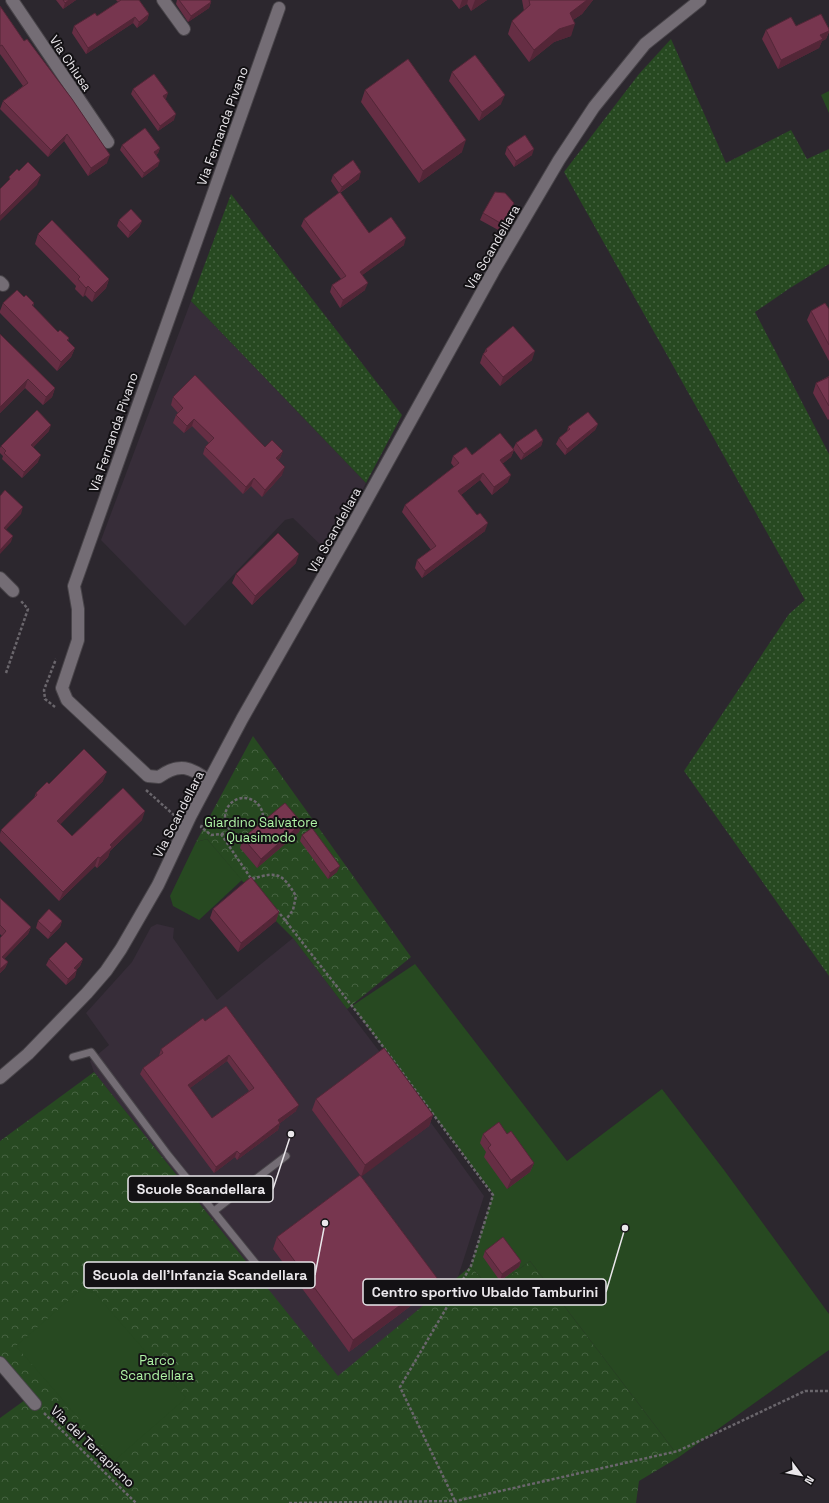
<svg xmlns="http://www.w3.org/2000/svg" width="829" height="1503" font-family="'Space Grotesk',sans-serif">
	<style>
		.built { fill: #372d39 }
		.grass { fill: url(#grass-dots) }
		.park { fill: url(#park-crowns) }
		.garden { fill: #274921 }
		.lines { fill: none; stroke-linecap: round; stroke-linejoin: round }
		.lane-casing { stroke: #484449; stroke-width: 9 }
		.street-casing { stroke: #484449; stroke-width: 14 }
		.path { stroke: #6a666c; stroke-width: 2.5; stroke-dasharray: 3 2; stroke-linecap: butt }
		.lane { stroke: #746d75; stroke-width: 7 }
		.street { stroke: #746d75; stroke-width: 12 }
		.wall { fill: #662e44; fill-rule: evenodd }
		.shaded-wall { fill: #532637 }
		.building { fill: #77364f; stroke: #532637; fill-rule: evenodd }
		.labels { text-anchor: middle; stroke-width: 4; stroke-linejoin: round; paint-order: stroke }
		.street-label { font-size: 13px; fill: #eae7eb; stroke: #131114 }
		.park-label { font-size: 13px; fill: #aff4a5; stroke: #131114 }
		.leader { fill: none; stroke: #eae7eb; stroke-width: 1.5 }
		.callout-dot { fill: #eae7eb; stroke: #131114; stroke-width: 1.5 }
		.callout { fill: #131114; stroke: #eae7eb; stroke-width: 1.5 }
		.callout-label { font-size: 14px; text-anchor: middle; font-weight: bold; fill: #eae7eb }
	</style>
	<defs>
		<pattern id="grass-dots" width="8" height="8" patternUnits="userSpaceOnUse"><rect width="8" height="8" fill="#274921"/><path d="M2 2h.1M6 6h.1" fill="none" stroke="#466341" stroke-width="1.8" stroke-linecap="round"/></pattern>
		<pattern id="park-crowns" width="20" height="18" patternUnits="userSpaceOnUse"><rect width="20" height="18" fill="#274921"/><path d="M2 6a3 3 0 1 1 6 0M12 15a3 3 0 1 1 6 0" fill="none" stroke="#466341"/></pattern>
	</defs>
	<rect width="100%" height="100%" fill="#2c272e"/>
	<path class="built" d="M191 301 366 483 330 554 293 518 285 520 185 626 101 540Z
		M157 924 174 928 173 938 217 1000 293 938 382 1055 484 1196 458 1277 338 1377 94 1072 90 1061 109 1045 86 1013 132 962 151 927Z"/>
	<path class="grass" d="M671 39 726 163 791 130 807 159 829 149V264L790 288 755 312 829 454V976L684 771 789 614 805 600 564 172 639 74Z
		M231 194 402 415 366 483 191 301Z"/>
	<path class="park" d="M253 736 411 957 347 1009 293 938 276 921 207 839 196 842Z
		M94 1072 338 1376 471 1266 491 1290 530 1261 679 1457 639 1481 636 1503H0V1418L25 1400 0 1366V1141Z"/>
	<path class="garden" d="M829 91V113L821 95Z
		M207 839 242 880 199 920 173 906 170 896 196 842Z
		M415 964 567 1161 662 1089 724 1170 829 1314V1350L679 1457 530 1261 491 1290 471 1266 493 1194 352 1006Z
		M87 1284 186 1398 115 1460 16 1346Z"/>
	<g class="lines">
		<defs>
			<path id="lane" d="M73 1057 91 1052 168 1155 261 1270
				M214 1211 286 1156"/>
			<path id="street" d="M12 0 108 142
				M163 0 184 29
				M0 282 3 285
				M0 578 13 591
				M209 781C191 767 179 762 159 777L148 776 67 700 62 688 78 640V609L74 586 279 8
				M0 1078 28 1054 87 993 106 971 121 949 158 885 190 817 242 719 351 528 493 272 559 160 594 107 645 44 700 0
				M0 1363 35 1404"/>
		</defs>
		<use href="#lane" class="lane-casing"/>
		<use href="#street" class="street-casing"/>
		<path class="path" d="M6 673 28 609 21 601
			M55 707 45 699 44 690 56 659
			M146 790 175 816
			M225 817a19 19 0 1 1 38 0a19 19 0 1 1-38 0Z
			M202 825 201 827 211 835 233 833
			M221 834 252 880
			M252 879C278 871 282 873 296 896L293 910 285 921
			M277 910 370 1029 493 1195 471 1266 400 1387 456 1503
			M44 1413 136 1503
			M289 1503 456 1501 678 1451 805 1391H829"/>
		<use href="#lane" class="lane"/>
		<use href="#street" class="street"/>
	</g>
	<path class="wall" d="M56 0H76L63 9Z
		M116 0H139L149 14 147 20 137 28 133 23 86 54 72 33 74 26 97 16 118 2Z
		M177 0H210L211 2 209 8 188 22 176 4Z
		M452 0H487L471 11 467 4 459 9Z
		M522 0H593L582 14 573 20 571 36 554 42 529 62 508 34 512 21 524 11Z
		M0 6 107 163 88 176 64 141 48 157 0 109 3 101 23 86 0 54Z
		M796 26 829 29V32L826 39 822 41 819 48 778 69 762 39 766 30Z
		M452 72 501 104 479 121 449 81Z
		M133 89 168 93 165 99 174 120 158 131 131 94Z
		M365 90 462 152 419 183 361 102Z
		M122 145 160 148 158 153 156 155 158 166 142 178 120 150Z
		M507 147 532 155 514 167 505 154Z
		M333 175 359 179 340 193 369 233 404 245 362 275 365 290 340 308 330 292 332 285 341 279 301 226 304 219 339 193 331 181Z
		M512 209 500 231 480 220 483 213Z
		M119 220 142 221 139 227 128 238 117 226Z
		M38 234 109 279 106 288 92 302 85 295 83 297 75 289 76 286 35 244Z
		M24 297 34 303 33 307 58 332 69 338 68 341 75 348 71 357 57 371 0 313V311L3 303Z
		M829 309V361L807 320 811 311Z
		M0 334 55 388 52 397 43 405 25 388 0 413Z
		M486 349 532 360 500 386 480 363 483 354 484 353Z
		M829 376V419L828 420 813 393 816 383Z
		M173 397 265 447 283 451 280 458 278 460 282 475 262 497 251 486 243 494 203 454 205 447 209 443 192 426 184 433 173 423 176 415 178 413 171 405Z
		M598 424 595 430 565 455 556 444 559 438 567 432 568 427Z
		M49 431 33 447 38 462 22 478 2 459 3 456 0 453V448L1 446Z
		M543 440 541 446 521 460 513 449 516 443Z
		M514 450 511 457 502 464 508 482 492 495 480 480 461 495 485 531 422 578 415 568 417 560 431 550 402 512 405 505 454 467 451 463 453 456Z
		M296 563 252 605 232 583 236 574Z
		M103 781 60 824 72 836 142 820 110 851 108 857 97 868 95 866 59 901 0 841V834L1 830 34 798 36 793 49 784Z
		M302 823 299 832 257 868 240 848 243 838Z
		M302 835 337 872 328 879 300 841Z
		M0 898 31 927 28 934 4 959 8 962 5 968 0 973V938L2 936 0 934Z
		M213 909 279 912 276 921 238 952 210 918Z
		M38 921H62L60 927 48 939 36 928Z
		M49 959H83L80 966 76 970 75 977 66 985 46 965Z
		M205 1021 296 1111 280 1123 278 1130 237 1160 235 1157 214 1173 140 1074 143 1068 159 1056 161 1049ZM227 1061 249 1091 212 1118 190 1088Z
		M316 1099 433 1115 429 1126 361 1176 437 1278 432 1290 349 1352 273 1249 277 1237 360 1175 312 1110Z
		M483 1134H507L534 1163 530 1172 507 1189 484 1157 486 1152 480 1143Z
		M485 1251 521 1261 519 1267 500 1281 483 1257Z"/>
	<path class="shaded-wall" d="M69 0H76L63 9 65 3Z
		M462 0H468L467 4 459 9Z
		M475 0H487L471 11Z
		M587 0H593L582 14 565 25 570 13Z
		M211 2 209 8 188 22 191 16Z
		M149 14 147 20 137 28 139 22Z
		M135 17 133 23 86 54 88 48Z
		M575 24 571 36 554 42 529 62 534 50 559 29Z
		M829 31 826 39 822 41 819 48 778 69 781 60 820 35Z
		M168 93 166 99 162 102 163 96Z
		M505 95 501 104 479 121 482 112Z
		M176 114 174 120 158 131 160 126Z
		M67 134 64 141 48 157 51 150Z
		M466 140 462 152 419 183 423 171Z
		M160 148 158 153 152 158 154 152Z
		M534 149 532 155 514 167 516 161Z
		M110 155 107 163 88 176 91 168Z
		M160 161 158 166 142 178 144 173Z
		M361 172 359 179 339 193 342 187Z
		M41 175 37 185 0 221V216Z
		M514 203 512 209 500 231 502 224Z
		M142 221 139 227 128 238 130 232Z
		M406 238 404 245 357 279 360 272Z
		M109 279 106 288 92 302 95 293Z
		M368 283 365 290 340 308 343 300Z
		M88 286 85 295 83 297 86 288Z
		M75 348 71 357 57 371 61 362Z
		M535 351 532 360 500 386 503 377Z
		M28 379 25 388 0 413V407Z
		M55 388 52 397 43 405 46 397Z
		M194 419 192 426 184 433 187 426Z
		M598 424 595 430 565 455 567 449Z
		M51 425 49 431 29 452 31 445Z
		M543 440 541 446 521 460 524 454Z
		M514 450 511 457 497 468 500 460Z
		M283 451 280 458 273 465 276 458Z
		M41 455 38 462 22 478 24 472Z
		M285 467 282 475 262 497 265 490Z
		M483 473 480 480 456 499 458 491Z
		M511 475 508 482 492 495 494 487Z
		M254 478 251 486 243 494 246 487Z
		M23 507 21 514 2 534 4 528Z
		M488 523 485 531 422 578 425 571Z
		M13 536 11 542 0 554V550Z
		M299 554 296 563 252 605 255 596Z
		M107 772 103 781 54 831 57 821Z
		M145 811 142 820 110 851 108 857 97 868 100 858 110 845Z
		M302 823 299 832 257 868 261 859Z
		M98 857 95 866 59 901 63 892Z
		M340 866 337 872 328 879 330 873Z
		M279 912 276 921 238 952 241 943Z
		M62 921 60 927 48 939 51 933Z
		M31 927 28 934 0 963 2 957Z
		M83 959 80 966 72 974 74 968Z
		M8 962 5 968 0 973V969Z
		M77 970 75 977 66 985 68 979Z
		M229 1055 227 1061 186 1091 188 1085Z
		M299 1105 296 1111 276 1126 278 1120Z
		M433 1115 429 1126 361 1177 365 1165Z
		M280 1123 278 1130 237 1160 240 1154Z
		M237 1151 235 1157 214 1173 216 1167Z
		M534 1163 530 1172 507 1189 511 1180Z
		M521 1261 519 1267 500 1281 502 1274Z
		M437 1278 432 1290 349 1352 353 1340Z"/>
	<path class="building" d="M63 0H69L65 3Z
		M121 0H139L149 14 139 22 135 17 88 48 74 26 95 13 97 16Z
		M179 0H210L211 2 191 16Z
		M529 0H587L570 13 575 24 559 29 534 50 512 21 530 5Z
		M0 6 24 41 27 39 72 99 110 155 91 168 67 134 51 150 3 101 28 83 2 45 0 46Z
		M821 14 829 29V31L820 35 823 39 781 60 766 30 791 17 796 26Z
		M475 55 505 95 482 112 452 72Z
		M408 59 466 140 423 171 365 90Z
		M154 74 168 93 163 96 176 114 160 126 133 89Z
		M145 128 160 148 154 152 160 161 144 173 122 145Z
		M525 135 534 149 516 161 507 147Z
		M353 160 361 172 342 187 333 175Z
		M28 162 41 175 0 216V189L10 179 9 177 17 169 19 171Z
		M340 192 369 233 391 217 406 238 360 272 368 283 343 300 332 285 346 276 304 219Z
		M495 192 505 193 514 203 502 224 483 213Z
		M131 209 142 221 130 232 119 220Z
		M52 220 109 279 95 293 88 286 86 288 78 279 80 277 38 234Z
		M17 290 24 297 26 295 34 303 32 305 58 332 60 330 69 338 67 340 75 348 61 362 3 303Z
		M825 303 829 309V345L811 311Z
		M513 326 535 351 503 377 483 354 487 351 486 349Z
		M0 334 55 388 46 397 28 379 0 407Z
		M195 375 265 447 272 440 283 451 276 458 285 467 265 490 254 478 246 487 205 447 214 438 194 419 187 426 176 415 183 408 173 397Z
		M829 377V406L816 383Z
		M37 410 51 425 31 445 41 455 24 472 4 453 6 451 1 446Z
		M588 412 598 424 567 449 559 438 570 429 568 427Z
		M536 429 543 440 524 454 516 443Z
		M500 433 514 450 500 460 511 475 494 487 483 473 458 491 477 515 480 513 488 523 425 571 417 560 436 546 405 505 459 463 453 456 466 447 472 455Z
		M5 490 23 507 4 528 13 536 0 550V496Z
		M278 533 299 554 255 596 236 574Z
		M84 749 107 772 57 821 72 836 123 788 145 811 110 845 112 847 100 858 98 857 63 892 1 830 37 795 36 793 47 782 49 784Z
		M285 803 302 823 261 859 243 838Z
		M312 828 340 866 330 873 302 835Z
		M251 877 279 912 241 943 213 909Z
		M0 898 31 927 2 957 8 962 0 969V938L6 931 0 925Z
		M49 909 62 921 51 933 38 921Z
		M66 942 83 959 74 968 77 970 68 979 49 959Z
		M226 1006 299 1105 278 1120 280 1123 240 1154 237 1151 216 1167 143 1068 163 1053 161 1049 203 1018 205 1021ZM229 1055 254 1088 212 1118 188 1085Z
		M384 1048 433 1115 365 1165 316 1099Z
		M499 1122 507 1134 511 1131 534 1163 511 1180 488 1148 491 1145 483 1134Z
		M360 1175 437 1278 353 1340 277 1237Z
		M503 1237 521 1261 502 1274 485 1251Z"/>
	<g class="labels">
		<g class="street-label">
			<text transform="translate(71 63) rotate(56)" y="5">Via Chiusa</text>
			<text transform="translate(222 126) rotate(-70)" y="5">Via Fernanda Pivano</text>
			<text transform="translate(492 247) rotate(-60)" y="5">Via Scandellara</text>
			<text transform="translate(113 432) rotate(-71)" y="5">Via Fernanda Pivano</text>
			<text transform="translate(334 530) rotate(-61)" y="5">Via Scandellara</text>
			<text transform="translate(178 814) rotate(-63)" y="5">Via Scandellara</text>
			<text transform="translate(93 1446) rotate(44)" y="5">Via del Terrapieno</text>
		</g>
		<g class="park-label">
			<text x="261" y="827">Giardino Salvatore<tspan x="261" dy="15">Quasimodo</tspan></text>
			<text x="157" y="1365">Parco<tspan x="157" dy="15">Scandellara</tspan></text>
		</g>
	</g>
	<path class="leader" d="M291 1134L273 1189M325 1223L315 1275M625 1228L606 1292"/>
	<g class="callout-dot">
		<circle cx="291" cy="1134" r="4"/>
		<circle cx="325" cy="1223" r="4"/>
		<circle cx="625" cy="1228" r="4"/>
	</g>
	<g class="callout">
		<rect x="128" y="1176" width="145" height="26" rx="4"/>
		<rect x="84" y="1262" width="231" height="26" rx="4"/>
		<rect x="363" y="1279" width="243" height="26" rx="4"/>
	</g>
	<g class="callout-label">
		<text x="201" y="1194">Scuole Scandellara</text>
		<text x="200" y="1280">Scuola dell'Infanzia Scandellara</text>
		<text x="485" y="1297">Centro sportivo Ubaldo Tamburini</text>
	</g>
	<g transform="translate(801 1475) rotate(122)" stroke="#131114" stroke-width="3" paint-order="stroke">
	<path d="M0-3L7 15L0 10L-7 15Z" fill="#eae7eb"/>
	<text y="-6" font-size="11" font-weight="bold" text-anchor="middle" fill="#eae7eb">N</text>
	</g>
</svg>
